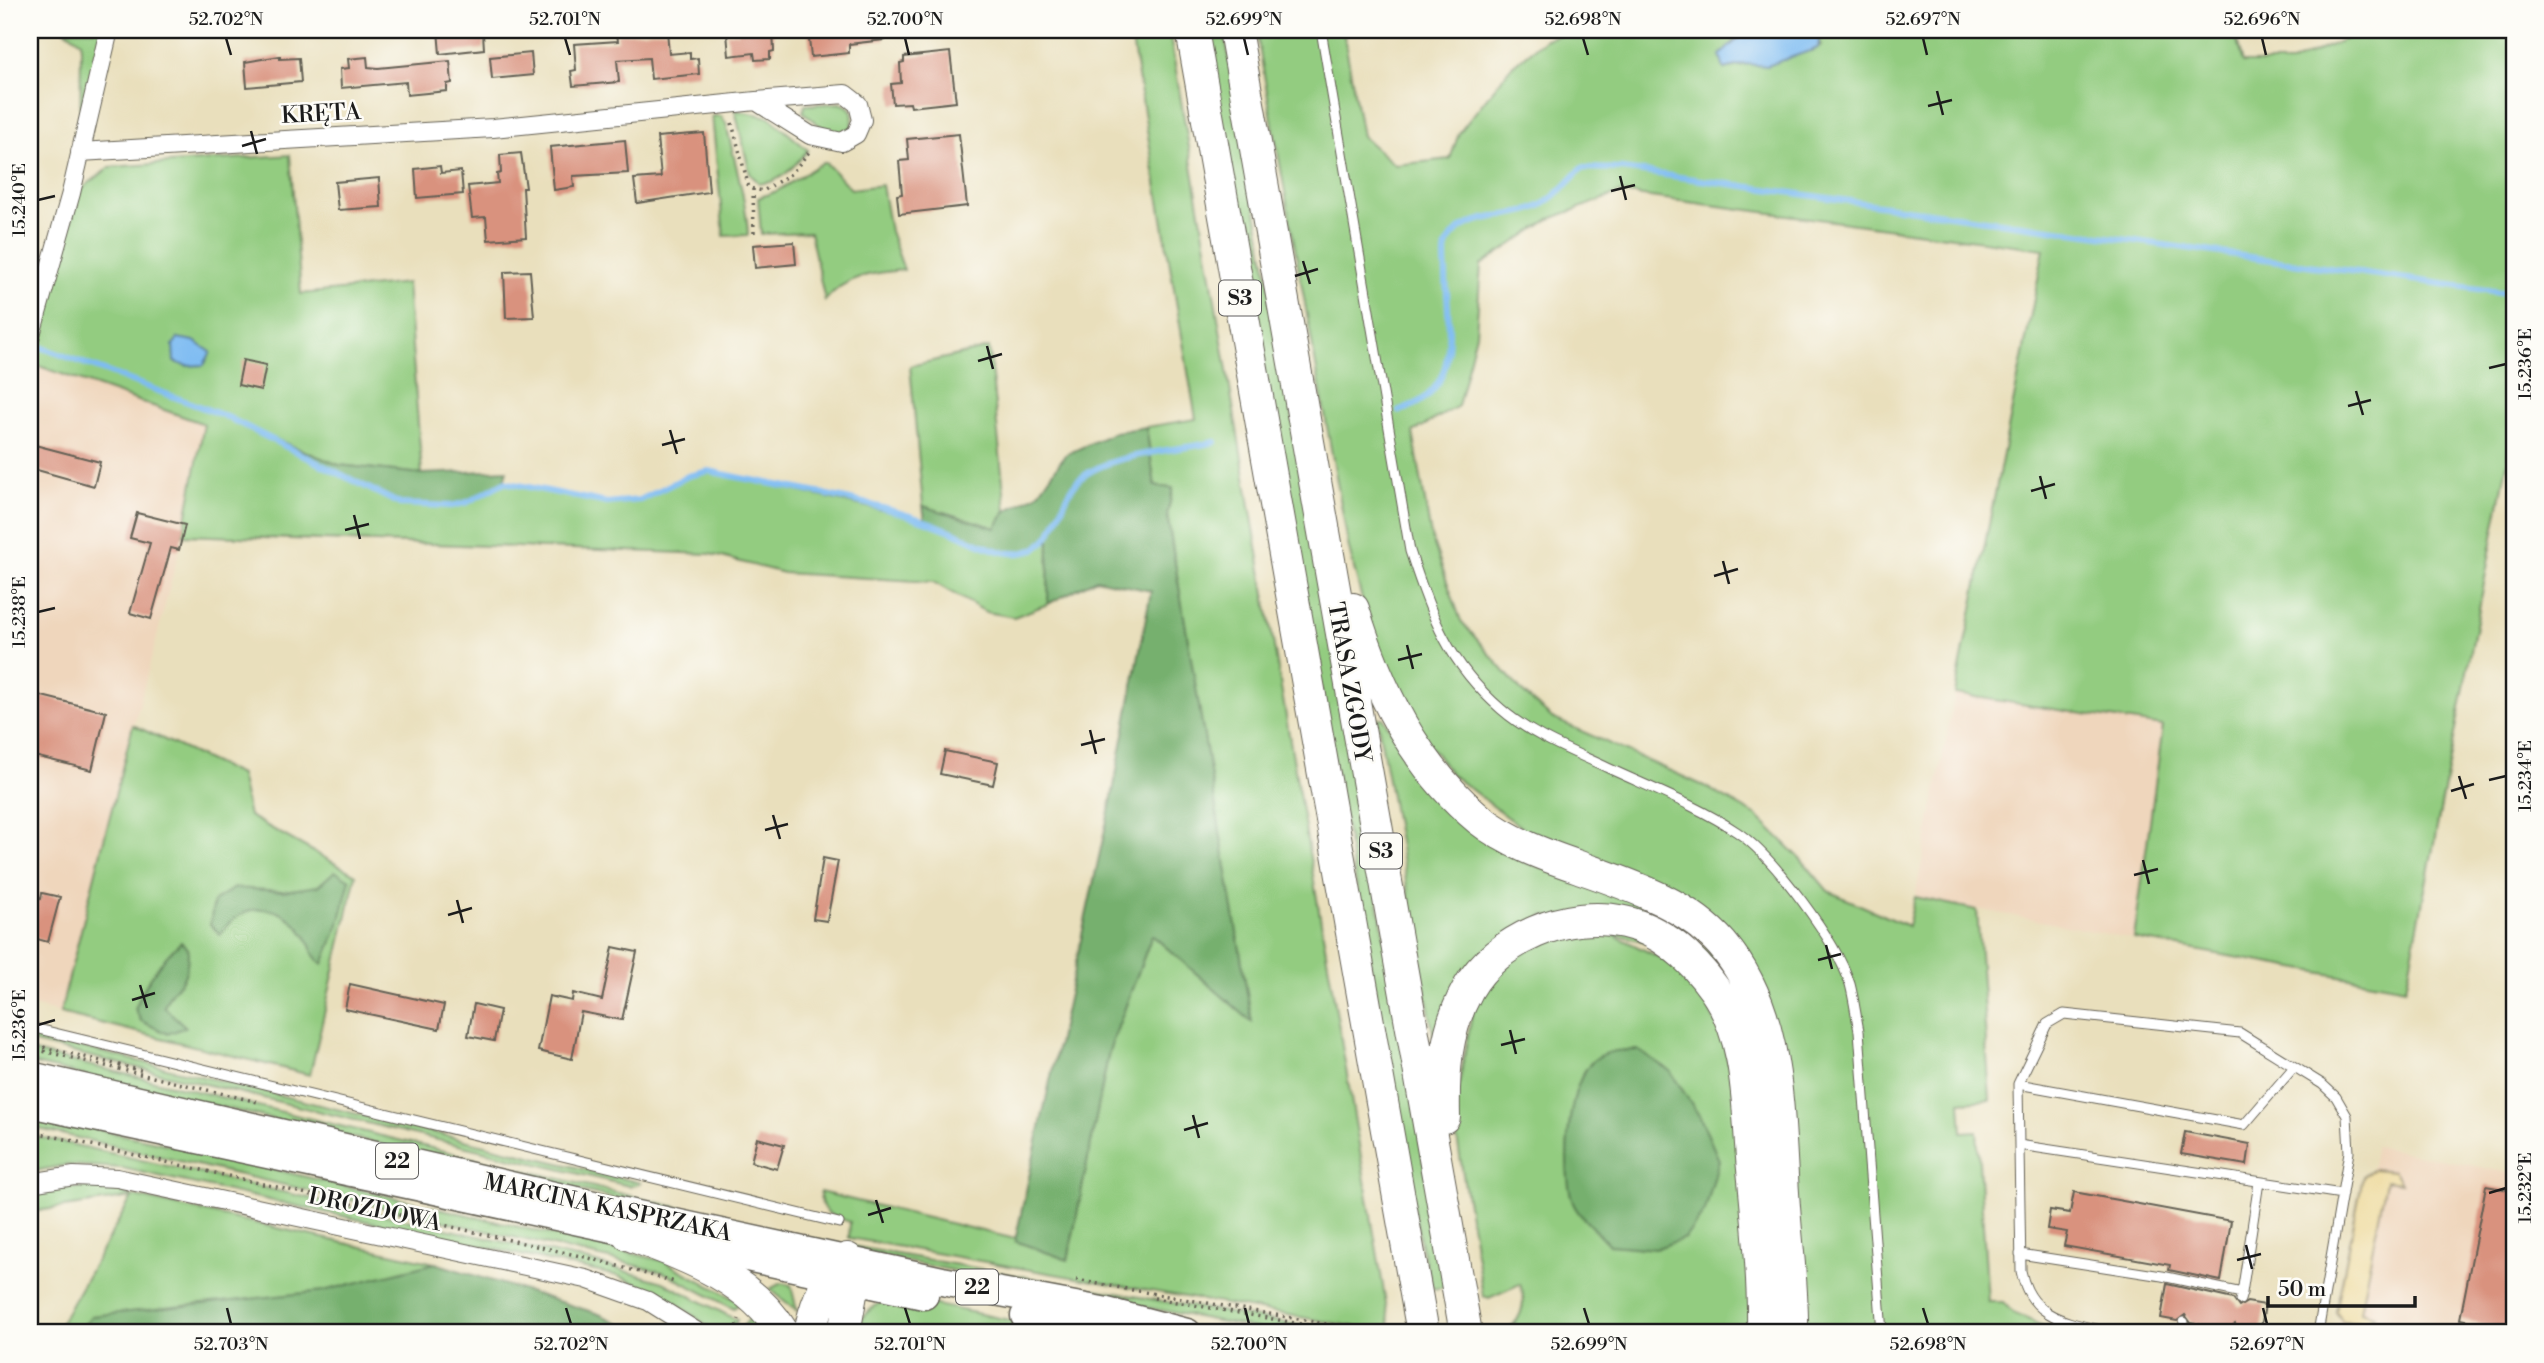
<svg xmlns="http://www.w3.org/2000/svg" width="2544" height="1363" font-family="'Libre Bodoni',serif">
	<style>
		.built { fill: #efd6bc }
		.green { fill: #93cc80; stroke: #58744e; stroke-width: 2 }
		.forest { fill: #76b06e; stroke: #496645; stroke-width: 2 }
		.sand { fill: #eeda9e; stroke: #857b5d; stroke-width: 2 }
		.water { fill: #7ebcf2; stroke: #4d6c87; stroke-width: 2 }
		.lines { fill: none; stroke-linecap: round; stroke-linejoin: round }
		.stream { stroke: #7ebcf2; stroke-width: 6 }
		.building { fill: #d9927e }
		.service-casing { stroke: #646054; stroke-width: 11 }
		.minor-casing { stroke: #646054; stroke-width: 20 }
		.primary-casing { stroke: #646054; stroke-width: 31 }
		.motorway-casing { stroke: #646054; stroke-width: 34 }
		.path { stroke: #646054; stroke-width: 3.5; stroke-dasharray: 2 5; stroke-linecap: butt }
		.service { stroke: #fff; stroke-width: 9 }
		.minor { stroke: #fff; stroke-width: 18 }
		.primary { stroke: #fff; stroke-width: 28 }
		.motorway { stroke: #fff; stroke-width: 32 }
		.ticks { fill: none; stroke: #1c1c1c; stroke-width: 2.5 }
		.labels { text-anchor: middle; stroke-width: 5; stroke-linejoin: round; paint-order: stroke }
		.shield { fill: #fdfcf7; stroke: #605f5e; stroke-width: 2 }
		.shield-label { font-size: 21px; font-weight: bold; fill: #1c1c1c }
		.street-label { font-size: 23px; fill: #1c1c1c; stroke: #fdfcf7 }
		.neatline { fill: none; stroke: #1c1c1c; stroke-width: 2.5 }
		.ticks-label { font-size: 18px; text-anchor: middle; fill: #1c1c1c }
	</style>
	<rect width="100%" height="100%" fill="#fdfcf7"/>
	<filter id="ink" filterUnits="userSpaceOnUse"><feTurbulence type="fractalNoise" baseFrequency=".0143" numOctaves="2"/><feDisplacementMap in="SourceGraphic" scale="14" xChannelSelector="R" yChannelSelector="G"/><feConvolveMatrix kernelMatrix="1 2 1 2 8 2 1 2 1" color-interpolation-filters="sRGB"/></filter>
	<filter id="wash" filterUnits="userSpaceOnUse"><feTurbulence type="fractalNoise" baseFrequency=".00686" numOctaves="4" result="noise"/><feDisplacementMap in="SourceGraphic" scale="28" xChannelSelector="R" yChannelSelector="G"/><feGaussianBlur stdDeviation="1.57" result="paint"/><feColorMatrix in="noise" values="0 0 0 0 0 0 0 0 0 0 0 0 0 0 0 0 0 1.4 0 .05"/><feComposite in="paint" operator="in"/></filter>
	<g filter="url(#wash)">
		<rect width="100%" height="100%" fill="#e9dfbc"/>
		<path class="built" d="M36 364 204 424 183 535 60 1013 30 1005V390Z
			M1955 694 2164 725 2134 939 1915 897Z
			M2376 1146 2514 1174V1333H2337Z"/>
		<path class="green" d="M65 30H109L80 152 81 42Z
			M1086 30H1169L1391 1333 849 1238 850 1222C832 1216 820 1214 820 1192L1011 1238 1016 1237 1015 1241 1068 1260 1109 1051 1152 935 1251 1021 1167 515 1173 489 1155 486 1146 427 1196 419 1132 41 1088 45Z
			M1203 30H1224L1446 1287 1433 1289 1421 1246Z
			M1256 30H1343L1362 136 1395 165 1450 159 1459 133 1511 67 1546 39 1575 30H1744L1721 57 1724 69 1814 50 1821 45 1812 30H2234L2243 63H2291L2365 30H2514V428L2406 988 2134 939 2163 726 1955 694 2044 249 1620 193 1550 219 1481 265 1476 334 1458 406 1413 432 1431 536 1461 621 1524 694 1552 718 1704 786 1757 816 1802 860 1828 891 1908 926 1915 897 1977 910 1990 1100 1960 1102 1962 1132 1977 1131 1988 1302H2003L2013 1313 2060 1333H1800L1730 940 1522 828 1452 775 1407 715 1373 642 1349 549Z
			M840 103C854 107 854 114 852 127L842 135 828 132 803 112 805 105Z
			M735 110 769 117 808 150C795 165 780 185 759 183L750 174Z
			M712 116H721L726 123C734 161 746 196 748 235L724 236Z
			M290 155 301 294 407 283 422 474 339 465 261 435 400 504 468 502 504 482 607 503 640 500 688 476 709 471 925 520 1004 552 1021 554 1035 549 1049 535 1048 604 1014 617 986 612 933 582 783 573 710 554 183 535 204 424 36 365 38 339 80 190 110 167Z
			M822 163H826L851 189 882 185 890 231 904 270C874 273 845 275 825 301L810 232 761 234 758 198 777 191Z
			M989 348 1006 511 996 528 923 506 910 366Z
			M1377 718H1383L1432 795 1525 862 1608 889 1680 926 1713 955 1732 981 1749 1045 1703 957 1544 915 1434 1038Z
			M133 725 240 775 249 816 356 875 310 1075 60 1013Z
			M1566 931 1610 933 1671 963 1701 991 1722 1036 1738 1105 1753 1333H1500C1520 1326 1528 1304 1520 1284L1489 1298 1483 1296 1457 1138 1455 1106 1474 1003 1516 952Z
			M30 1035 43 1038 641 1183 629 1186 30 1042Z
			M30 1051 788 1234 787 1238 30 1063Z
			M30 1115 175 1146 664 1261 740 1302 734 1309 663 1272 609 1259 30 1127Z
			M30 1135 589 1261 663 1282 737 1320 731 1333H717L667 1296 618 1276 122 1168 66 1165 30 1172Z
			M101 1187 133 1196 435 1263 266 1333H55L132 1197 30 1212V1194L50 1189Z
			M806 1238 1342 1333H1280L805 1242Z
			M781 1283 791 1285 797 1311 770 1289Z
			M883 1301H917L1072 1333H857C857 1318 871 1308 883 1301Z
			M754 1313 771 1333H738Z"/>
		<path class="forest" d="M1146 427 1155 486 1173 488 1167 515 1252 1022 1152 935 1109 1051 1068 1260 1015 1241 1111 802 1151 591 1096 579 1048 604 1049 536C1040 543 1034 551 1022 553 998 558 948 530 925 520L923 506 996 528 1006 511 1038 494 1065 455 1115 432Z
			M257 432 339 465 422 474 507 470 504 482 468 502 452 506 400 504Z
			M335 871 350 880 339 924 323 964C310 956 313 948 306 937 283 900 242 900 220 935L210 924 214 901 234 888 283 891 318 886Z
			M181 942 188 949C188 992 174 978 164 1007L186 1027 168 1034 141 1021 135 1009C144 984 161 960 181 942Z
			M1638 1050 1670 1071 1700 1117 1719 1160 1705 1211 1685 1238 1655 1249 1609 1245C1599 1233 1576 1215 1572 1200 1562 1168 1567 1092 1589 1065 1601 1050 1620 1050 1638 1050Z
			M435 1263 599 1314 641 1333H78L91 1316 323 1291Z"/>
		<path class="sand" d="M2374 1169 2394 1171 2401 1183 2386 1181 2360 1312 2374 1316 2370 1323 2343 1321 2336 1312 2363 1176Z"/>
		<path class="water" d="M1748 30H1816L1820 32 1818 48 1767 66 1745 64 1724 69 1720 55Z
			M178 338 194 341 211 352 204 365 187 366 174 362 173 345Z"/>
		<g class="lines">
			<path class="stream" d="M30 343 225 416 400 504 452 506 468 502 504 482 607 503 640 500 688 476 709 471C789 489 875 499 951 531 975 541 1006 561 1032 550 1057 539 1059 504 1075 484 1102 453 1175 451 1215 442
				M1399 411C1463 392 1448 329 1446 276 1446 266 1443 253 1447 244 1464 211 1511 220 1538 207 1556 198 1569 181 1582 168L1622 169 2514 294"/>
		</g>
		<g id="blocks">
			<path class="building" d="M438 30H467L468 34 483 33 484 49 440 54Z
				M667 30 669 54 690 52V59L698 58 699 74 651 79 649 58 617 60 619 82 573 86 571 71 576 70 574 44 618 41 617 34Z
				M738 30H773L774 51 770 52V59L755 60 754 53 729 56 727 33H738Z
				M808 30H883L884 40 849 44V53L811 57Z
				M950 52 956 102 911 107 910 103 893 104 891 84 901 83 900 63 904 62V57Z
				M531 53 533 75 492 79 490 57Z
				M280 56V59L299 58 301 82 247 87 245 62Z
				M367 57 368 67 378 68 450 61 452 83 447 84V91L407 95 406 82 341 88 340 69 349 68 348 59Z
				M704 133 709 192 637 203 634 179 661 177 657 137Z
				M959 134 967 206 899 214 897 195 902 194 899 161 909 160 907 139Z
				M625 140 628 173 573 176 574 187 554 190 550 147Z
				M521 153 526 188H523L526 237 488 240 486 217 472 218 468 186 498 183 497 174 501 173 500 155Z
				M440 166 441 173 461 171 463 194 417 198 415 169Z
				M379 178 381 207 338 210 335 182Z
				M794 242 796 264 755 268 753 245Z
				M530 271 534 317 506 318 504 272Z
				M243 360 266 365 261 390 238 385Z
				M35 445 100 462 94 486 30 468Z
				M137 513 185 525 179 550 171 548 151 619 130 613 150 543 130 538Z
				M30 693 106 712 92 770 30 755Z
				M945 751 998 762 993 785 940 774Z
				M823 858 838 861 827 921 813 919Z
				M42 893 60 897 48 942 37 939 30 929V896L41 899Z
				M613 947 637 952 622 1020 581 1012 572 1059 538 1051 549 996 572 1001 573 993 602 1000Z
				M350 984 444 1005 439 1029 345 1009Z
				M474 1004 500 1010 494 1041 468 1036Z
				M2185 1132 2250 1144 2247 1165 2181 1154Z
				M757 1138 784 1145 777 1169 751 1162Z
				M2486 1186 2514 1191V1330L2460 1319Z
				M2074 1192 2231 1221 2221 1281 2169 1270 2170 1265 2064 1246 2067 1232 2047 1229 2050 1210 2070 1213Z
				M2167 1284 2233 1299 2239 1307 2247 1302 2265 1305 2260 1333H2241L2235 1324 2227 1330 2191 1323 2185 1315 2177 1321 2161 1318Z"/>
		</g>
	</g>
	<g filter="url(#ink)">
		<use href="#blocks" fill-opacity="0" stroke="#646054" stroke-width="2"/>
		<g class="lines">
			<defs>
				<path id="service" d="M1321 30 1410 551C1431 616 1448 663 1501 709 1532 736 1572 751 1608 768 1651 788 1698 806 1737 832 1773 856 1837 942 1850 984 1854 999 1856 1016 1859 1031L1882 1333
					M30 1027 839 1223
					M2018 1084 2244 1125 2294 1067
					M2019 1145 2342 1194
					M2020 1254 2162 1276 2242 1293 2240 1300
					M2242 1293 2259 1182
					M2113 1333C2070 1322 2031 1321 2021 1271L2018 1084 2047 1024 2064 1014 2240 1033 2322 1084 2336 1097 2347 1116 2349 1152 2318 1333
					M2182 1333 2184 1322
					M2234 1333V1331"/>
				<path id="minor" d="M80 152 493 128 756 101 810 135 842 142 856 134 862 120 858 104 845 94 756 101
					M30 338 71 193 109 30
					M30 1183 74 1176 117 1178 586 1279 648 1301 699 1333"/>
				<path id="primary" d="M30 1076 633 1214 942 1281 1107 1312 1187 1333
					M30 1103 924 1295
					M1025 1316 1112 1333"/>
				<path id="motorway" d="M1192 30 1423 1333
					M1235 30 1466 1333
					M1353 609C1377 688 1414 765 1479 819 1508 842 1544 855 1579 867 1629 885 1685 902 1722 944 1783 1015 1777 1119 1784 1207 1787 1248 1793 1291 1792 1333
					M1444 1117C1443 1072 1445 1030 1468 989 1496 939 1568 909 1624 922 1662 930 1693 959 1715 990 1751 1042 1747 1109 1753 1169 1758 1224 1764 1278 1763 1333
					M628 1234C686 1256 750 1278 783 1333
					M810 1333C815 1306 826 1277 847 1259L855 1272 844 1333"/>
			</defs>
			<use href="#service" class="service-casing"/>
			<use href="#minor" class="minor-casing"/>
			<use href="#primary" class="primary-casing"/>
			<use href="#motorway" class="motorway-casing"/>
			<path class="path" d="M732 123 749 188 763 191 792 173 809 152
				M753 189 754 234
				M30 1044 144 1071
				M30 1048 258 1102
				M30 1131 589 1258 675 1282
				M1076 1280 1378 1333
				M1154 1298 1352 1333
				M734 1333 739 1319"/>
			<use href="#service" class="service"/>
			<use href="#minor" class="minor"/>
			<use href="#primary" class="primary"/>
			<use href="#motorway" class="motorway"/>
		</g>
	</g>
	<path class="ticks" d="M226 38 231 55M565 38 570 55M905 38 909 55M1244 38 1248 55M1583 38 1588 55M1923 38 1927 55M2262 38 2266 55M1937 91 1943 115M1928 106 1952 100M251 131 257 154M242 146 266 139M1620 176 1626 200M1611 191 1635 185M38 200 55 196M1303 261 1310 284M1295 276 1318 269M987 346 993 369M978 361 1002 354M2489 368 2506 364M2356 391 2363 415M2348 406 2371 400M670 430 677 454M662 445 685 439M2040 476 2046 499M2031 491 2055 484M354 515 360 539M345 530 369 524M1723 561 1729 584M1714 576 1738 569M38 612 55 608M1407 645 1413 669M1398 660 1422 654M1090 730 1096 754M1081 745 1105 739M2459 776 2466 799M2489 780 2506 776M2451 791 2474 784M773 815 780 839M765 830 788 824M2143 860 2149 884M2134 875 2158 869M457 900 463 923M448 915 472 908M1826 945 1832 969M1818 960 1841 954M140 985 147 1008M132 1000 155 993M38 1025 55 1020M1510 1030 1516 1054M1501 1045 1525 1039M1193 1115 1199 1138M1184 1130 1208 1123M2489 1193 2506 1188M876 1200 883 1223M868 1215 891 1208M2246 1245 2252 1269M2237 1260 2261 1254M227 1308 231 1324M566 1308 571 1324M905 1308 910 1324M1245 1308 1249 1324M1584 1308 1589 1324M1923 1308 1928 1324M2263 1308 2267 1324"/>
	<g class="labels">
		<g class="shield">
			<rect x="1219" y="280.5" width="42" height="35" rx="5"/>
			<rect x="1360" y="833.5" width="42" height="35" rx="5"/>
			<rect x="376" y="1143.5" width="42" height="35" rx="5"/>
			<rect x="956" y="1269.5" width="42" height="35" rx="5"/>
		</g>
		<g class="shield-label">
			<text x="1240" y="305">S3</text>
			<text x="1381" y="858">S3</text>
			<text x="397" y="1168">22</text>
			<text x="977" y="1294">22</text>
		</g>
		<g class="street-label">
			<text transform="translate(321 113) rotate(-3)" y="8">KRĘTA</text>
			<text transform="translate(1350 682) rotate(80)" y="8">TRASA ZGODY</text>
			<text transform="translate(608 1207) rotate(12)" y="8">MARCINA KASPRZAKA</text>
			<text transform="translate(375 1209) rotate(12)" y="8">DROZDOWA</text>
		</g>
	</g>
	<rect width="2544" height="1363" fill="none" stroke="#fdfcf7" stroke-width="77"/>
	<path d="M2268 1296v10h147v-10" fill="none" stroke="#1c1c1c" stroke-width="3.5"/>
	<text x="2278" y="1296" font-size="21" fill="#1c1c1c" stroke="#fdfcf7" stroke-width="5" paint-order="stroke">50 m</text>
	<rect x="38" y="38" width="2468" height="1286" class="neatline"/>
	<g class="ticks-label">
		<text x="226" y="25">52.702°N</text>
		<text x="565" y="25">52.701°N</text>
		<text x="905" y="25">52.700°N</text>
		<text x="1244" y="25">52.699°N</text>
		<text x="1583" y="25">52.698°N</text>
		<text x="1923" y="25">52.697°N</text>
		<text x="2262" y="25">52.696°N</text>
		<text transform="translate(19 200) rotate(-90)" y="6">15.240°E</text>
		<text transform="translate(2525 364) rotate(-90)" y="6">15.236°E</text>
		<text transform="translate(19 612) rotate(-90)" y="6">15.238°E</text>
		<text transform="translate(2525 776) rotate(-90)" y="6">15.234°E</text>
		<text transform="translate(19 1025) rotate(-90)" y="6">15.236°E</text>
		<text transform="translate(2525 1188) rotate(-90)" y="6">15.232°E</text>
		<text x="231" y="1350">52.703°N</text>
		<text x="571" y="1350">52.702°N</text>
		<text x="910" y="1350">52.701°N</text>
		<text x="1249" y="1350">52.700°N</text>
		<text x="1589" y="1350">52.699°N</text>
		<text x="1928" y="1350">52.698°N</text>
		<text x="2267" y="1350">52.697°N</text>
	</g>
</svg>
